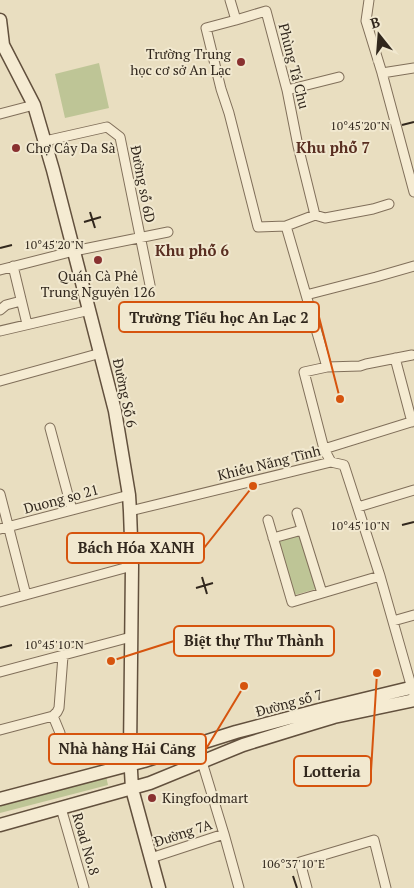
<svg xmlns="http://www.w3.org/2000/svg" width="414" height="888" font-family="'PT Serif',serif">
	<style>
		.green { fill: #bec596 }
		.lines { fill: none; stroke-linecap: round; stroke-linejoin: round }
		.street-casing { stroke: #806f5a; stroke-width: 11 }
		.secondary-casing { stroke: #62503d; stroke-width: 15 }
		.street { stroke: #f5ebd2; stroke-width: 9 }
		.secondary { stroke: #f5ebd2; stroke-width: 12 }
		.ticks { fill: none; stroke: #31271d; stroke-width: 2 }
		.poi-dot { fill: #893130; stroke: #f1e8cf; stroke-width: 2 }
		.labels { text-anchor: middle; stroke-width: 4; stroke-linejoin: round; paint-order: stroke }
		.poi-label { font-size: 14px; fill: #31271d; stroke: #f1e8cf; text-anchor: start }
		.street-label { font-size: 14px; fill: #31271d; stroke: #f1e8cf }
		.neighbourhood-label { font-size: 15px; font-weight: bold; fill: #592e21; stroke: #f1e8cf }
		.ticks-label { font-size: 12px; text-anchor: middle; fill: #31271d; stroke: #f1e8cf; stroke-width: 4; stroke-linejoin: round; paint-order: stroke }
		.leader { fill: none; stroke: #d6540e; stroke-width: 2 }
		.callout-dot { fill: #d6540e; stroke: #f1e8cf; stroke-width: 2 }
		.callout { fill: #f1e8cf; stroke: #d6540e; stroke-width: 2 }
		.callout-label { font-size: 15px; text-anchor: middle; font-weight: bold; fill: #31271d }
	</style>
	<rect width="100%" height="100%" fill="#e9dec0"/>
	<path class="green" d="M99 63 109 108 65 118 55 74Z
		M300 535 316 589 295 595 279 541Z
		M106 776 108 785 0 813V804Z"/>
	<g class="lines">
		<defs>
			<path id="street" d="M230 0 236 20 206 28 221 89 229 113 258 227 286 226 327 367 304 372 324 449 331 462
				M369 0 366 21 382 73 414 192
				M236 20 266 11 287 90 298 146 315 215 286 226
				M382 73 414 68
				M287 90 339 77
				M0 114 34 105
				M45 141 107 127 120 137 150 285
				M315 215 325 218 373 209 389 204
				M13 266 27 324
				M0 270 74 251 168 232
				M306 295 376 277 414 266
				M0 310 6 305 21 301
				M0 331 90 310
				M395 358 412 422
				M327 367 360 366 366 364 412 355
				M0 381 101 353
				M50 428 72 510
				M324 449 414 421
				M0 494 26 595
				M358 507 414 490
				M130 511 331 462 344 465 380 576 413 692
				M297 513 322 593
				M268 520 292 602 380 576
				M0 529 129 495
				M273 538 302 530
				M0 602 132 566
				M393 621 414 615
				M0 672 131 637
				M53 716 60 733
				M0 730 53 716 57 712 59 708 63 656
				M202 762 224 834 239 888
				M61 808 84 888
				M151 858 224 834
				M307 888 300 862 374 840 386 888"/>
			<path id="secondary" d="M0 20 3 45 34 105 53 170 115 411 129 495 130 511 132 566 130 753 132 789 159 888
				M0 799 144 761 236 732 319 710 414 687
				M0 825 150 783 243 745 314 723 334 717 414 700"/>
		</defs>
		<use href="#street" class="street-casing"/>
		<use href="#secondary" class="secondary-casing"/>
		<use href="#street" class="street"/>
		<use href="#secondary" class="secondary"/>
	</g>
	<path class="ticks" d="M402 125 414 122M90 212 95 228M84 222 101 217M0 248 12 245M402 525 414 522M202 577 207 594M196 588 213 583M0 648 12 645M293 876 297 888"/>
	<g class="poi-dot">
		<circle cx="241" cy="62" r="5"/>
		<circle cx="16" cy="148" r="5"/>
		<circle cx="98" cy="260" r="5"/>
		<circle cx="152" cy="798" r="5"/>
	</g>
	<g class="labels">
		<g class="poi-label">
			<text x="231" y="59" text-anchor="end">Trường Trung<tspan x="231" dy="16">học cơ sở An Lạc</tspan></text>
			<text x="26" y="153">Chợ Cây Da Sà</text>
			<text x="98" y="281" text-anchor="middle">Quán Cà Phê<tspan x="98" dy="16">Trung Nguyên 126</tspan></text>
			<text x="162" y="803">Kingfoodmart</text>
		</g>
		<g class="street-label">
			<text transform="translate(294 66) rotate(76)" y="5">Phùng Tá Chu</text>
			<text transform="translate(143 184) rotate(79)" y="5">Đường số 6D</text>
			<text transform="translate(125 393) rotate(78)" y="5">Đường Số 6</text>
			<text transform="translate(269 463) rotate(-14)" y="5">Khiếu Năng Tĩnh</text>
			<text transform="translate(61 499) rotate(-15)" y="5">Duong so 21</text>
			<text transform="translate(289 703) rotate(-15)" y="5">Đường số 7</text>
			<text transform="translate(183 833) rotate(-18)" y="5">Đường 7A</text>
			<text transform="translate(86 844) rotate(74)" y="5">Road No.8</text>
		</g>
		<g class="neighbourhood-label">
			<text x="333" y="153">Khu phố 7</text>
			<text x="192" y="256">Khu phố 6</text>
		</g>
	</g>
	<g class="ticks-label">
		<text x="360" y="130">10°45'20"N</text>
		<text x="54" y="249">10°45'20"N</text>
		<text x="360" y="530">10°45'10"N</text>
		<text x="54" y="649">10°45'10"N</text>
		<text x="293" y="868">106°37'10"E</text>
	</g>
	<path class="leader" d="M340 399L319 317M253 486L204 548M111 661L174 641M244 686L206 749M377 673L371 771"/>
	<g class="callout-dot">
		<circle cx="340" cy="399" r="5"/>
		<circle cx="253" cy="486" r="5"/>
		<circle cx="111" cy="661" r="5"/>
		<circle cx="244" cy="686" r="5"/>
		<circle cx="377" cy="673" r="5"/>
	</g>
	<g class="callout">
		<rect x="119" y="302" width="200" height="30" rx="5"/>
		<rect x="67" y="533" width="137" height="30" rx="5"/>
		<rect x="174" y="626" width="160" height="30" rx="5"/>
		<rect x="49" y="734" width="157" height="30" rx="5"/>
		<rect x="294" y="756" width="77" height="30" rx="5"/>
	</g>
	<g class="callout-label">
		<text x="219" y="323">Trường Tiểu học An Lạc 2</text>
		<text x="136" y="553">Bách Hóa XANH</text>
		<text x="254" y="646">Biệt thự Thư Thành</text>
		<text x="127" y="754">Nhà hàng Hải Cảng</text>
		<text x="332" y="777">Lotteria</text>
	</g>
	<g transform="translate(379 35) rotate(343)" stroke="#f1e8cf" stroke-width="4" paint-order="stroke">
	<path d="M0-4L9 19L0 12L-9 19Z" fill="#31271d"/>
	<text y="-8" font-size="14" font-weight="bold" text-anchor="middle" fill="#31271d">B</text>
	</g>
</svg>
